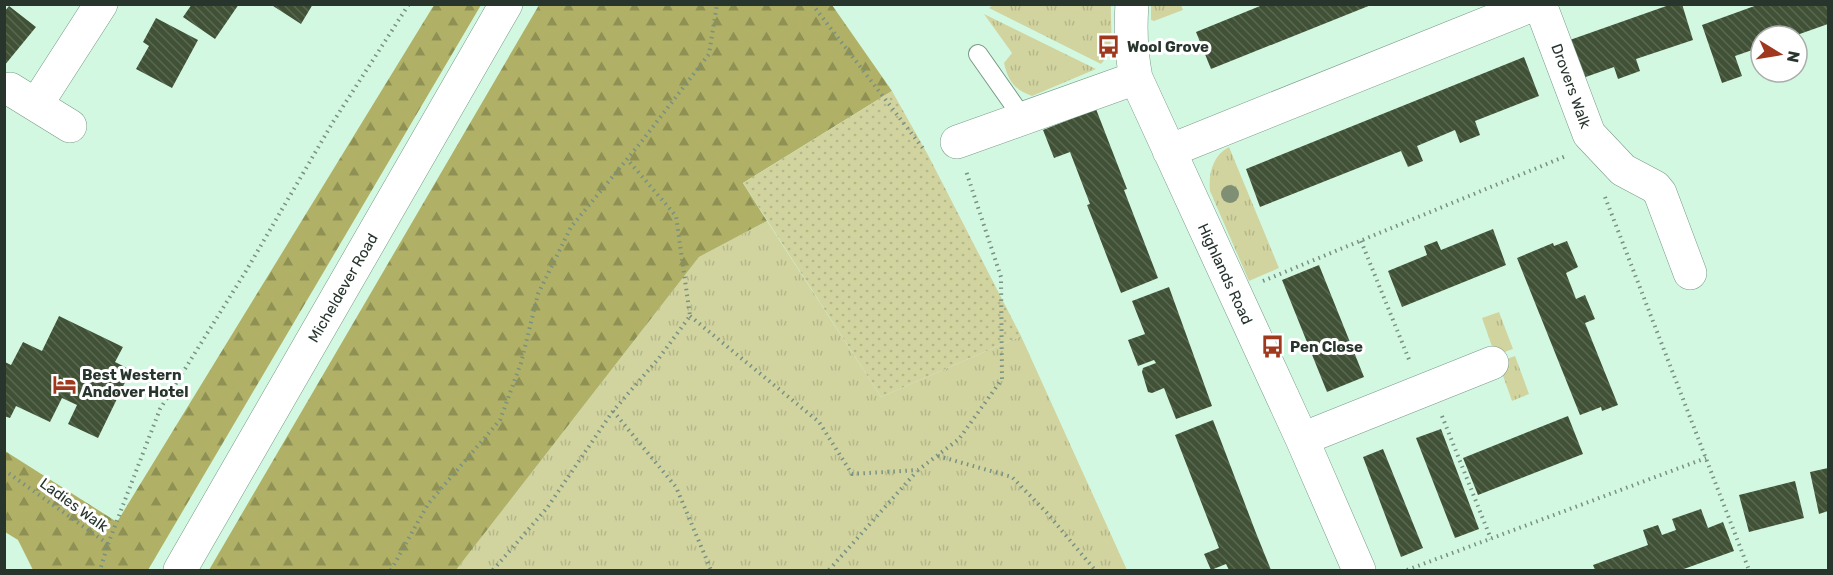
<svg xmlns="http://www.w3.org/2000/svg" width="1833" height="575" font-family="Rubik,sans-serif">
	<style>
		.grass { fill: url(#grass-tufts) }
		.forest { fill: url(#forest-firs) }
		.park { fill: url(#park-dots) }
		.building { fill: url(#building-back-hatch) }
		.lines { fill: none; stroke-linecap: round; stroke-linejoin: round }
		.lane-casing { stroke: #789a86; stroke-width: 20 }
		.street-casing { stroke: #789a86; stroke-width: 34 }
		.path { stroke: #789183; stroke-width: 4; stroke-dasharray: 1.5 4.5; stroke-linecap: butt }
		.lane { stroke: #fff; stroke-width: 18 }
		.street { stroke: #fff; stroke-width: 33 }
		.tree { fill: #7e8f73 }
		.labels { text-anchor: middle; stroke-width: 6; stroke-linejoin: round; paint-order: stroke }
		.poi-label { font-size: 15px; font-weight: bold; fill: #27352d; stroke: #fff; text-anchor: start }
		.street-label { font-size: 15px; fill: #27352d; stroke: #fff }
	</style>
	<defs>
		<pattern id="grass-tufts" width="24" height="20" patternUnits="userSpaceOnUse" patternTransform="scale(1.5)"><rect width="24" height="20" fill="#d2d4a0"/><path d="M3 7l-1-3M5 7V3M7 7l1-3M15 17l-1-3M17 17v-4M19 17l1-3" fill="none" stroke="#b4b78a"/></pattern>
		<pattern id="forest-firs" width="22" height="20" patternUnits="userSpaceOnUse" patternTransform="scale(1.5)"><rect width="22" height="20" fill="#b0b166"/><path d="M5 1l3.5 6h-7zM16 11l3.5 6h-7z" fill="#8f9154"/></pattern>
		<pattern id="park-dots" width="8" height="8" patternUnits="userSpaceOnUse" patternTransform="scale(1.5)"><rect width="8" height="8" fill="#d2d4a0"/><path d="M2 2h.1M6 6h.1" fill="none" stroke="#b4b78a" stroke-width="1.8" stroke-linecap="round"/></pattern>
		<pattern id="building-back-hatch" width="6" height="6" patternUnits="userSpaceOnUse" patternTransform="scale(1.5)"><rect width="6" height="6" fill="#405136"/><path d="M-1 5l2 2M0 0l6 6M5-1l2 2" fill="none" stroke="#596852"/></pattern>
	</defs>
	<rect width="100%" height="100%" fill="#d3f8e2"/>
	<path class="grass" d="M994 4 1111 5C1110 25 1116 49 1101 64L989 8Z
		M1151 5H1181L1183 10 1154 21 1151 20Z
		M984 14 1096 69 1032 96C1015 90 1008 81 1004 63L1012 53Z
		M1229 147 1279 268 1249 281 1210 191C1208 174 1213 155 1229 147Z
		M767 221 881 397 1021 336 1127 570H456L699 257Z
		M1499 312 1513 349 1495 355 1482 318Z
		M1515 356 1529 394 1512 401 1498 362Z"/>
	<path class="forest" d="M434 5H481L148 570H33L18 540 5 532V451L117 522Z
		M539 5H832L892 91 743 183 767 221 699 257 456 570H209Z"/>
	<path class="park" d="M892 91 928 155 1021 336 881 397 743 183Z"/>
	<path class="building" d="M192 4H239L215 39 183 17Z
		M270 4H313L301 24Z
		M1265 4H1371V5L1211 69 1196 32Z
		M1672 4H1682L1693 40 1636 59 1640 71 1618 79 1614 67 1580 79 1567 41Z
		M1760 4H1828V24L1794 36H1761V47L1735 56 1742 76 1722 83 1702 25Z
		M9 6 36 27 4 66V12Z
		M156 18 198 40 172 88 136 69 149 46 143 42Z
		M1524 57 1539 96 1475 121 1480 135 1460 143 1455 130 1417 146 1423 161 1408 167 1401 151 1260 207 1246 169Z
		M1096 109 1127 189 1124 190 1158 278 1121 293 1087 205 1090 204 1070 152 1054 158 1043 130Z
		M1493 229 1506 265 1402 307 1388 271 1427 255 1424 246 1437 241 1441 250Z
		M1567 241 1578 267 1566 273 1576 299 1585 295 1595 319 1585 323 1618 405 1602 411 1601 407 1580 415 1517 258 1553 243 1554 246Z
		M1319 265 1364 377 1327 392 1282 280Z
		M1169 287 1212 406 1176 419 1164 388 1152 393 1148 392 1142 372 1143 368 1156 363 1154 360 1138 366 1128 340 1145 334 1132 301Z
		M59 316 123 347 115 362 131 370 98 438 68 424 77 405 62 398 50 422 16 406 10 418 4 416 5 362 11 365 23 342 42 351Z
		M1568 416 1583 454 1478 495 1463 458Z
		M1213 420 1256 533 1271 570H1229L1226 564 1211 570 1204 554 1219 548 1175 435Z
		M1441 429 1479 529 1455 538 1416 438Z
		M1383 449 1423 548 1401 557 1363 457Z
		M1828 468V511L1819 514 1810 472Z
		M1795 481 1804 518 1749 532 1739 495Z
		M1701 509 1708 528 1723 522 1734 551 1681 570H1595L1593 565 1648 545 1643 530 1658 525 1662 535 1676 530 1672 519Z"/>
	<g class="lines">
		<defs>
			<path id="lane" d="M978 54 1023 118"/>
			<path id="street" d="M1132 4C1130 30 1131 53 1136 78L1302 439 1359 570
				M1540 4 1589 134 1623 170 1655 187 1660 193 1690 273
				M10 89 70 126
				M36 105 101 4
				M957 142 1136 78
				M1169 151 1535 4
				M1302 439 1492 363
				M180 570 506 4"/>
		</defs>
		<use href="#lane" class="lane-casing"/>
		<use href="#street" class="street-casing"/>
		<path class="path" d="M812 4 925 151
			M1605 197 1749 570
			M1361 241 1410 362
			M1263 281 1566 156
			M690 316 819 422 852 474 918 470 959 439 1002 379 1001 277 966 171
			M613 411 676 487 711 570
			M1442 416 1491 539
			M938 456 1012 477 1047 513 1095 570
			M4 470 108 544 100 570
			M108 544 160 409 246 271 333 122 409 4
			M391 570 428 504 500 420 521 363 538 294 571 227 642 141 709 54 717 4
			M493 570 547 508 613 411 659 358 690 316 676 216 627 159
			M829 570 917 471
			M1407 570 1706 458"/>
		<use href="#lane" class="lane"/>
		<use href="#street" class="street"/>
	</g>
	<circle class="tree" cx="1230" cy="194" r="9"/>
	<defs>
		<symbol id="bus-bare" viewBox="-9 -9 18 18"><path d="M-5-6H5V4H4V6H2V4H-2V6H-4V4H-5ZM-3.5-4V0h7V-4ZM-3.5 1.2v1.5H-2V1.2ZM2 1.2v1.5H3.5V1.2Z" fill="#a0381e" stroke="#fff" stroke-width="2.5" paint-order="stroke"/></symbol>
		<symbol id="hotel-bare" viewBox="-9 -9 18 18"><path d="M-6-4.5h1.5V1H6V5H4.5V3h-9V5H-6ZM-4 0a1.8 1.8 0 1 1 3.6 0ZM.5 0V-2.5h3Q6-2.5 6 0Z" fill="#a0381e" stroke="#fff" stroke-width="2.5" paint-order="stroke"/></symbol>
	</defs>
	<g fill-rule="evenodd">
		<use href="#bus-bare" x="1092" y="30" width="33" height="33"/>
		<use href="#bus-bare" x="1256" y="330" width="33" height="33"/>
		<use href="#hotel-bare" x="48" y="368" width="33" height="33"/>
	</g>
	<g class="labels">
		<g class="poi-label">
			<text x="1127" y="52">Wool Grove</text>
			<text x="1290" y="352">Pen Close</text>
			<text x="82" y="380">Best Western<tspan x="82" dy="17">Andover Hotel</tspan></text>
		</g>
		<g class="street-label">
			<text transform="translate(1571 86) rotate(70)" y="5">Drovers Walk</text>
			<text transform="translate(1225 274) rotate(65)" y="5">Highlands Road</text>
			<text transform="translate(343 288) rotate(-60)" y="5">Micheldever Road</text>
			<text transform="translate(74 505) rotate(36)" y="5">Ladies Walk</text>
		</g>
	</g>
	<rect width="1833" height="575" fill="none" stroke="#27352d" stroke-width="12"/>
	<g transform="translate(1779 54) rotate(101)"><circle r="28" fill="#ffffff" stroke="#a9aeab" stroke-width="1.5"/>
	<path d="M0-4.5L10 22L0 15L-10 22Z" fill="#a0381e"/>
	<text y="-9" font-size="16" font-weight="bold" text-anchor="middle" fill="#27352d">N</text>
	</g>
</svg>
